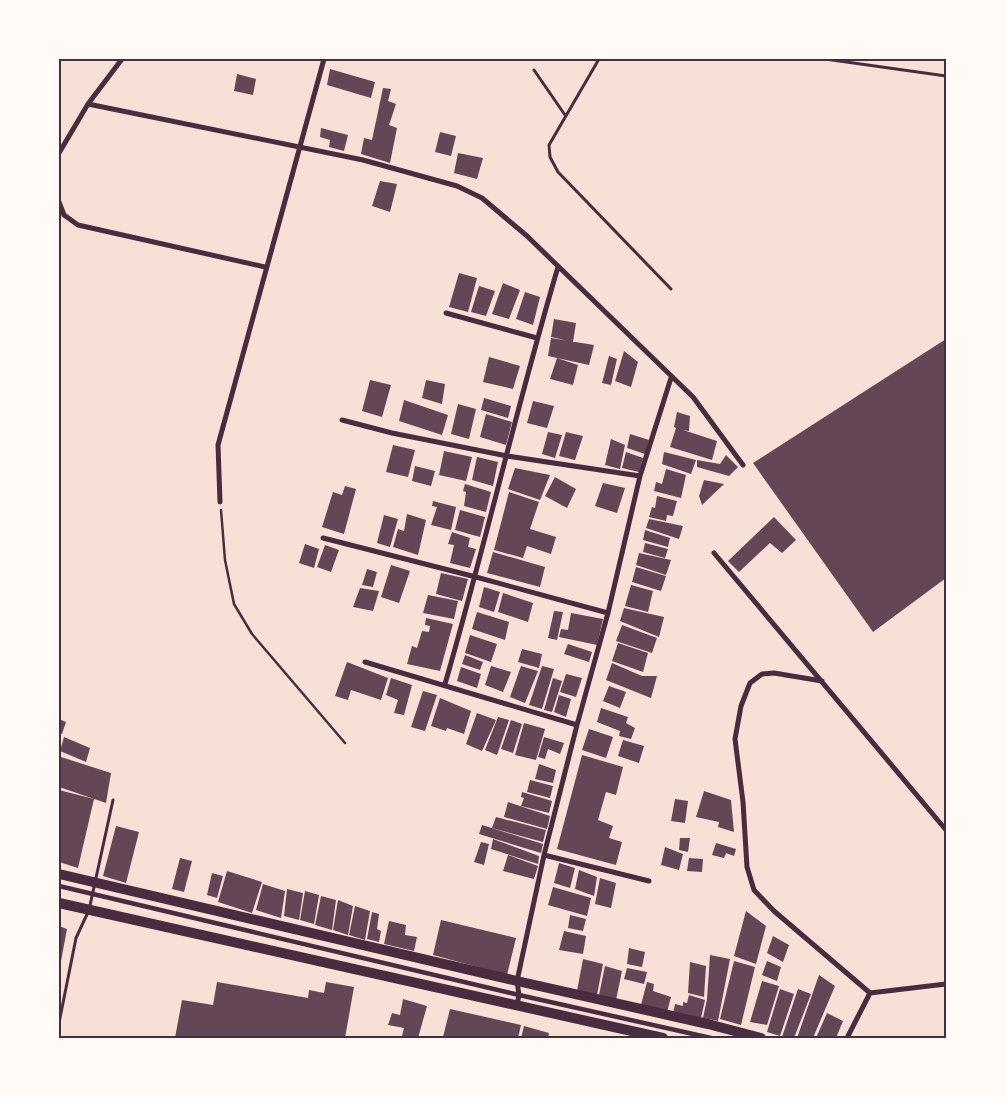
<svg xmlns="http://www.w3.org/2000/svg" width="1005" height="1097" font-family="Literata,serif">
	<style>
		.building { fill: #644757 }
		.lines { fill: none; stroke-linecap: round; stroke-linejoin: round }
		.path { stroke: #4a2c40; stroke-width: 2.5 }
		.service { stroke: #4a2c40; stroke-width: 3 }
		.pedestrian { stroke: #4a2c40; stroke-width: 4.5 }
		.minor { stroke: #4a2c40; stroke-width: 5 }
		.trunk { stroke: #4a2c40; stroke-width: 10 }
		.neatline { fill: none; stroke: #4a2c40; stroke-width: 2 }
	</style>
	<rect width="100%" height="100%" fill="#f7e1d7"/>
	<path class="building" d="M330 69 375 82 371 98 327 85Z
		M237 74 256 79 253 95 234 91Z
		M383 88 391 89 388 101 396 104 389 125 397 128 390 163 361 154 364 138 372 140Z
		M321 128 348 135 344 151 329 147 330 140 320 137Z
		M440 132 456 136 451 156 435 152Z
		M458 153 483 158 477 179 454 173Z
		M380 181 397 184 390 212 372 206Z
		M459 273 477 278 468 312 449 307Z
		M503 283 520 290 509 319 492 314Z
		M479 286 495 291 486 316 471 312Z
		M525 292 540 297 533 325 516 319Z
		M554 319 576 323 573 342 551 337Z
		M551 338 594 345 589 365 548 356Z
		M946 339V578L873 632 753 463Z
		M624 351 638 362 631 387 615 381Z
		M609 356 617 359 611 385 602 383Z
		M489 357 520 366 513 389 483 382Z
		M557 358 578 365 573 385 550 379Z
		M370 380 391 385 382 417 362 411Z
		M426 380 445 384 442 404 422 398Z
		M484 398 511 406 508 418 481 410Z
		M404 400 448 415 442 435 399 421Z
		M533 401 554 406 547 428 527 423Z
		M458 404 476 409 469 439 451 434Z
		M677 412 690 416 689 431 683 430 717 441 712 460 670 447 676 428 674 427Z
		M486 414 512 422 506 445 480 437Z
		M548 432 562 435 555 458 542 454Z
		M566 432 583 436 575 460 559 456Z
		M630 434 649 440 645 454 627 448Z
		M611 439 625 445 620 469 605 465Z
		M393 445 415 450 408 477 386 472Z
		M444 451 472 457 466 481 439 475Z
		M626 452 643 458 639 472 622 468Z
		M664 452 696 460 691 474 662 464Z
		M726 455 738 467 729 476 697 467V460L720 464Z
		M477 457 498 462 493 486 472 480Z
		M415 466 435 471 431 486 412 481Z
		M515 468 550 475 540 500 508 489Z
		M666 469 686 475 681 498 654 491 656 482 662 484Z
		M555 477 576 489 567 508 545 496Z
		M704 480 724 484 702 505 699 496Z
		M603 483 625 488 617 513 595 506Z
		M465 484 491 492 486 512 464 506 466 492 463 491Z
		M345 486 356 489 344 534 322 527 333 492 342 495Z
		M509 492 539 502 530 529 556 537 551 554 527 546 523 558 494 550Z
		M657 496 677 501 673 516 667 515 666 521 649 517 652 507 655 508Z
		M433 501 456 507 451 530 431 525 437 507 432 506Z
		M460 510 485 517 480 537 455 530Z
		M407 514 426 520 418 555 393 547 398 529 404 531Z
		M384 515 398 519 390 547 377 543Z
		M774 517 796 540 782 553 770 543 739 572 728 561Z
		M649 519 683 526 679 539 646 528Z
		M645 530 670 538 668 547 643 540Z
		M452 532 470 538 468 547 476 549 470 568 450 563 454 545 448 544Z
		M645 543 668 549 665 558 643 552Z
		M305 544 319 549 314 568 299 563Z
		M325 545 339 550 331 572 317 567Z
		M493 552 545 567 540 587 487 573Z
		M639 553 671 560 666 575 636 565Z
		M391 565 410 571 399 603 381 597Z
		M636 567 666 576 661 591 632 582Z
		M367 569 377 572 373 587 362 585Z
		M441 573 468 579 462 601 436 594Z
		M631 585 653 591 648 612 625 606Z
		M484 587 500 592 494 612 479 607Z
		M360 588 379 591 373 611 353 607Z
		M503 593 533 603 528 622 498 612Z
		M428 595 458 601 454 619 423 613Z
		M624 608 664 617 659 637 620 621Z
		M554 611 563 612 557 640 548 638Z
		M477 612 509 622 505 640 472 629Z
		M571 613 603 619 597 645 559 637 561 629 568 630Z
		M426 618 453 624 440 671 407 664 412 646 417 648 422 631 429 632 430 626 425 625Z
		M622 625 657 638 652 653 616 641Z
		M470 635 497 644 491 662 465 653Z
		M618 643 648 653 643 672 612 661Z
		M568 644 592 652 589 662 564 654Z
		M522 649 542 654 539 668 518 662Z
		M465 655 483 662 480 670 462 664Z
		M347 662 388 678 381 700 351 690 348 700 335 696Z
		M612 663 642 676H657L651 698 606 680Z
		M491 666 511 672 503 692 485 685Z
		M521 666 538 671 525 703 510 697Z
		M542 666 554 669 542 709 529 705Z
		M461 667 481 674 477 688 457 681Z
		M566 674 582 678 576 697 560 692Z
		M391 678 412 685 404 715 394 713 398 700 386 695Z
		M553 678 562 681 552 712 544 710Z
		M609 686 626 692 620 708 603 701Z
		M423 691 437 695 425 731 411 727Z
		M559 695 571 699 566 717 554 712Z
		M440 698 471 711 464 734 447 728 446 731 431 726Z
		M601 708 628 717 626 723 635 728 631 739 619 736 620 731 597 722Z
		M477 713 496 720 482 751 466 744Z
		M498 717 509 720 497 755 485 750Z
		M59 719 66 722 62 734 59 733Z
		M511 720 522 724 513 753 501 749Z
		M524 723 545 729 536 760 515 755Z
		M589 729 613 737 606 758 582 750Z
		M64 737 90 748 86 762 60 751Z
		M544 737 564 743 560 754 548 749 545 759 538 757Z
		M623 740 644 746 639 763 618 756Z
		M582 755 623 767 616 795 606 792 598 820 613 826 609 838 622 842 616 865 557 849Z
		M61 757 111 773 106 803 59 787Z
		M539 764 556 770 553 783 535 779Z
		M530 780 553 786 550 798 527 792Z
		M59 790 94 799 78 868 59 862Z
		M704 791 731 800 734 832 718 827 719 822 696 817Z
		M522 792 552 801 549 813 521 806 524 798 521 797Z
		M675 799 688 801 685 823 671 821Z
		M508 802 550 816 547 829 504 817Z
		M496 817 546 830 543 842 492 828Z
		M482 825 543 844 541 853 479 834Z
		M116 826 139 832 126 883 103 876Z
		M680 838H690L688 852 679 850Z
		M493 839 539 856 538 864 491 849Z
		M481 842 489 844 484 865 474 862Z
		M716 843 736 849 734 856 726 853 724 858 712 855Z
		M665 847 683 854 679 870 661 865Z
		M508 855 538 866 534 879 503 871Z
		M180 858 192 861 184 892 172 889Z
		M689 858 703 859 702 872 687 871Z
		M559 863 575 868 570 888 554 883Z
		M579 870 597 877 594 896 575 889Z
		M227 871 262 882 252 913 218 902Z
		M212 873 223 876 217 898 207 895Z
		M600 878 616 883 611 908 595 904Z
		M263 884 285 891 281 918 256 910Z
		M553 887 591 898 587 916 548 905Z
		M287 889 303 893 299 920 284 916Z
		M305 891 319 895 314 924 300 920Z
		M321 896 336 900 332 930 315 925Z
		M338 900 353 906 348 935 333 930Z
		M355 906 370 911 365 940 349 935Z
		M746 911 766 926 756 964 734 956Z
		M372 912 379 914 377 929 381 931 379 942 367 939Z
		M570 915 586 919 583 931 568 928Z
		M441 920 516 938 507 975 433 955Z
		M389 921 406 925 405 935 417 937 414 951 384 944Z
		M59 926 67 929 61 961 59 960Z
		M564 931 586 936 583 954 559 950Z
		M773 936 789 945 783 962 767 953Z
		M629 948 645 952 642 967 627 964Z
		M710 955 730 959 718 1021 703 1018 707 999Z
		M583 959 603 964 597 995 577 991Z
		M734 961 755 967 741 1025 720 1019Z
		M767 961 781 967 777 981 762 975Z
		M690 962 706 966 704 997 688 993Z
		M605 966 622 971 616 1000 599 995Z
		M627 968 647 972 644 984 624 979Z
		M819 975 835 986 813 1038H797Z
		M762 981 779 986 767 1025 750 1022Z
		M217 982 308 998 309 990 324 993 326 982 354 987 345 1038H175L182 1000 213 1005Z
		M647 982 654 984 653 991 671 997 667 1012 641 1005Z
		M780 989 794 994 780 1036 767 1032Z
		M798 989 811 994 794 1038H786L782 1037Z
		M689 995 705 1000 701 1018 673 1014 675 1004 683 1006V1002L687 1003Z
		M403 999 427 1006 418 1038 402 1036 404 1028 388 1025 392 1013 400 1015Z
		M450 1009 521 1025 518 1038 443 1037Z
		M827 1013 843 1021 836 1038H816Z
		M524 1026 549 1033 548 1038H521Z"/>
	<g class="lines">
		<path class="path" d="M221 510 225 560 234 604 252 634 345 743"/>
		<path class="service" d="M599 59 549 145 550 157 558 172 671 289
			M825 59 946 76
			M534 70 565 115
			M59 1023 76 938 89 910 113 800"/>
		<path class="pedestrian" d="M59 886 519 995 711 1038"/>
		<path class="minor" d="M88 104 363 160 457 186 482 198 527 236 693 397 743 465
			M59 153 88 104 122 59
			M59 202 64 215 78 225 265 267
			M446 313 537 338
			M342 420 392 433 507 456 640 476
			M220 502 218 445 324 59
			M323 538 476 577 608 613
			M714 553 946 830
			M365 662 577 725
			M822 681 774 673 762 674 750 683 741 706 735 739 743 802 747 867 754 890 774 911 870 993 946 984
			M445 684C485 546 517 405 558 267
			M544 855 649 881
			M517 1005 519 995 517 981 544 855 577 725 608 613 640 476 671 378
			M847 1038 870 993"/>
		<path class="trunk" d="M59 874 517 981 708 1024 761 1038
			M59 903 663 1038"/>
	</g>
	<rect width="1005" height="1097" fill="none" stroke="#fffaf5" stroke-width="120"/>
	<rect x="60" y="60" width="885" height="977" class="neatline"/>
</svg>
